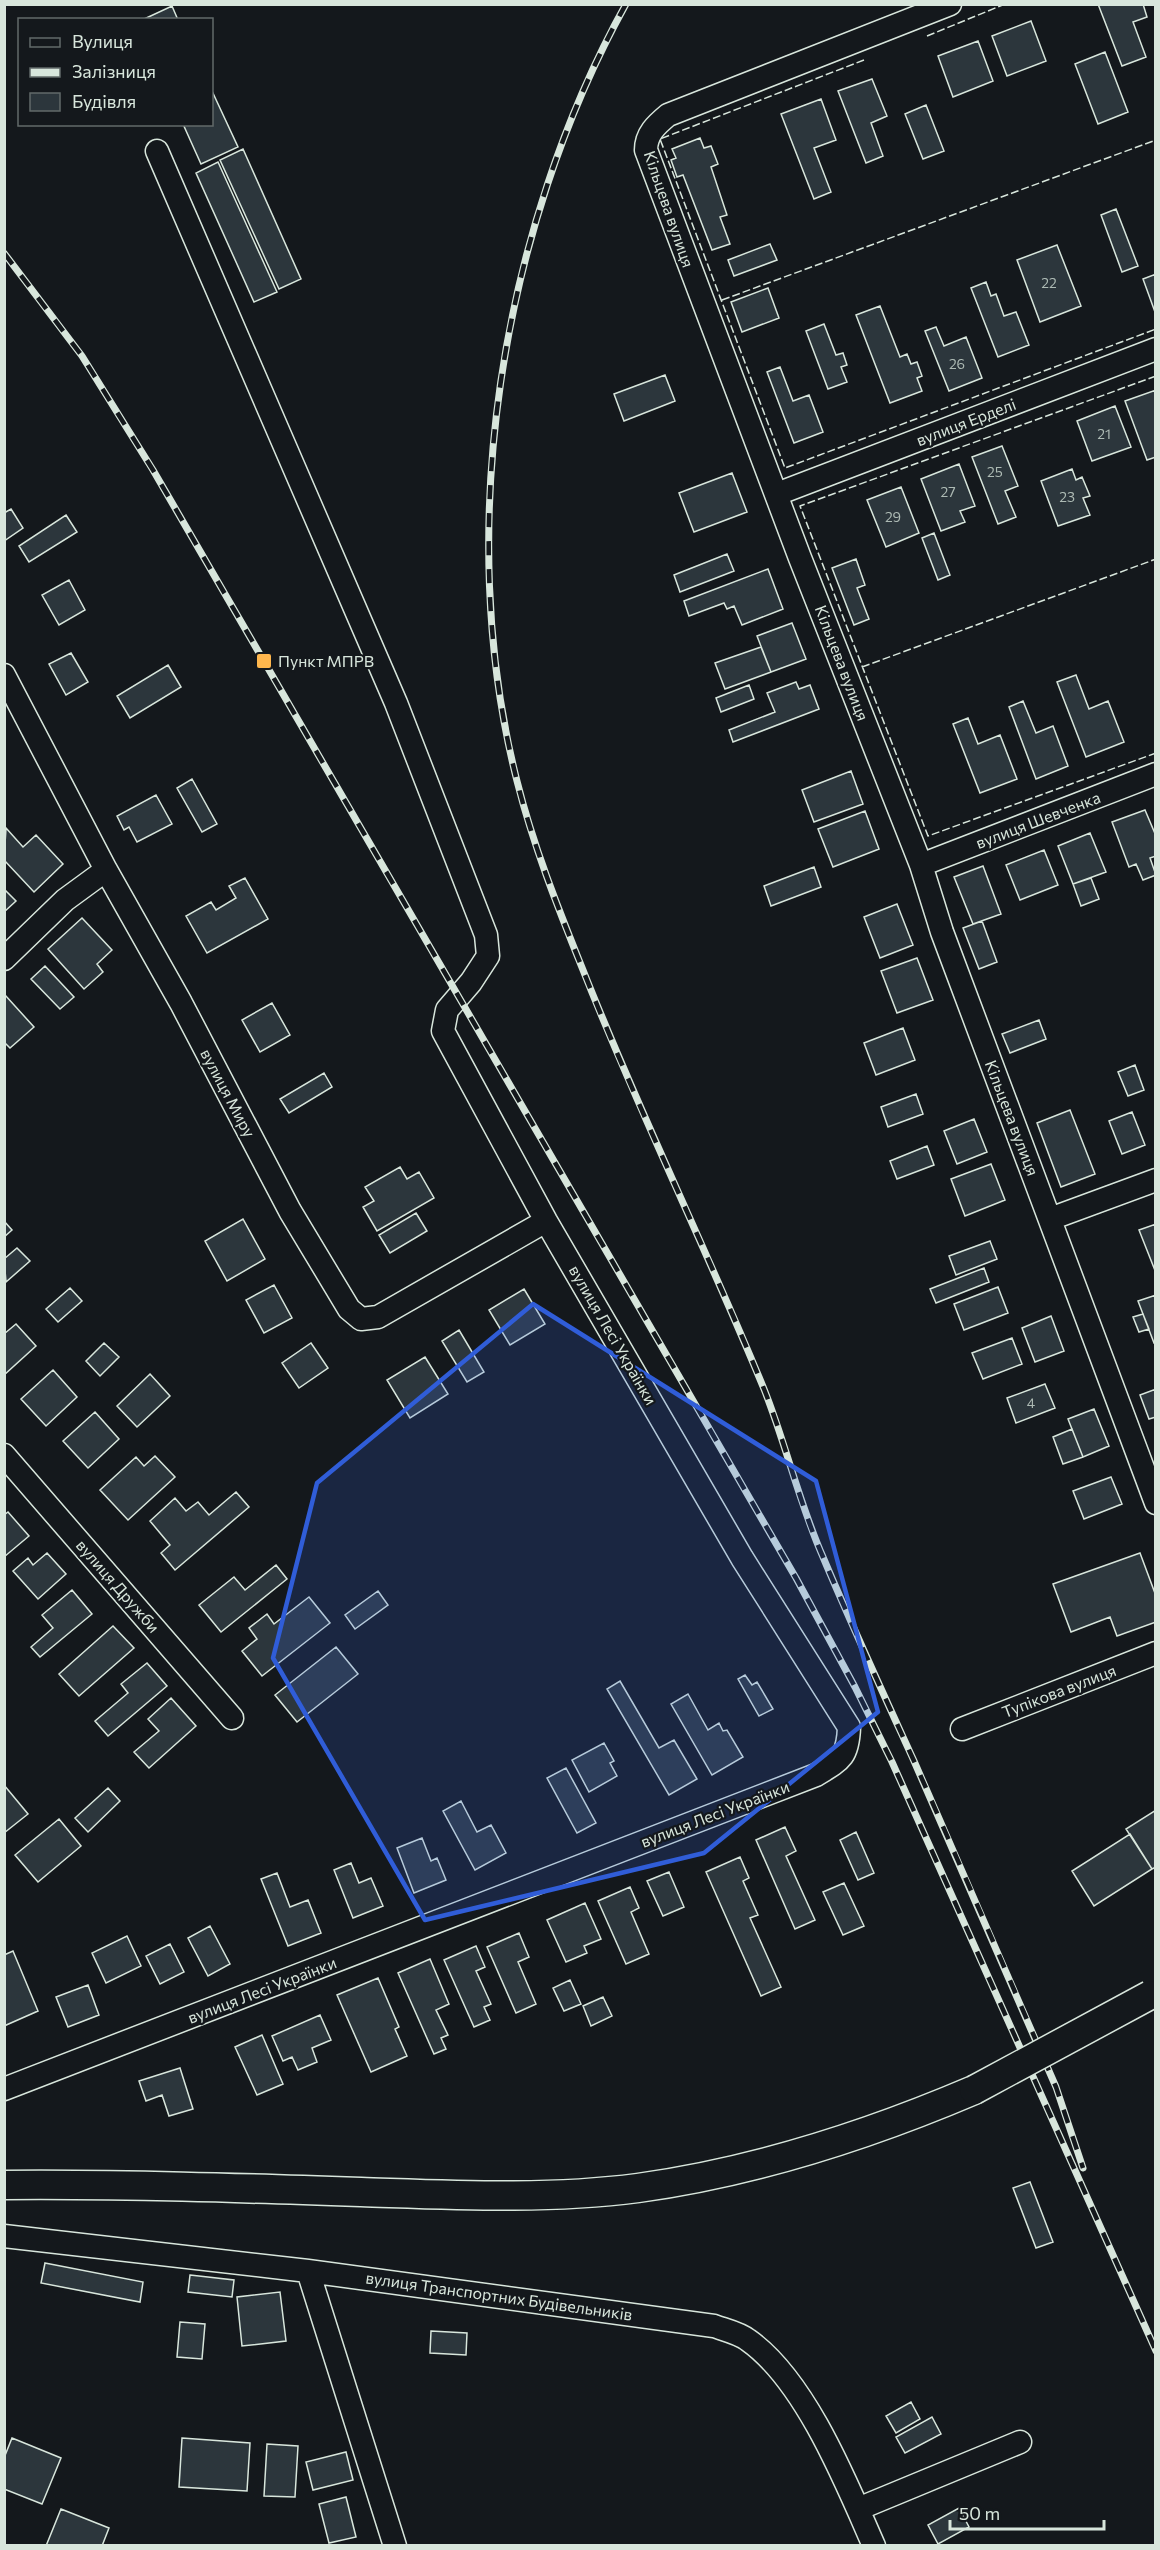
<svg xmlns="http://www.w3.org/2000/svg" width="1160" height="2550" font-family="Commissioner,sans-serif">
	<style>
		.building { fill: #2c363c; stroke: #d8e6dc; stroke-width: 1.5 }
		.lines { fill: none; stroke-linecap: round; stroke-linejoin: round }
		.minor-casing { stroke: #d8e6dc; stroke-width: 25 }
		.major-casing { stroke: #d8e6dc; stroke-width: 31 }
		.minor { stroke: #14181c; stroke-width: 22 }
		.major { stroke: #14181c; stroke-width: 28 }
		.rail-casing { stroke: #d8e6dc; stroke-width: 7 }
		.rail { stroke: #14181c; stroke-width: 4.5; stroke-dasharray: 14; stroke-linecap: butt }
		.major-bridge-casing { stroke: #d8e6dc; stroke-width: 31; stroke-linecap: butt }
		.major-bridge { stroke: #14181c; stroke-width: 28 }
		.fence { stroke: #d8e6dc; stroke-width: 1.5; stroke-dasharray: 8 3; stroke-linecap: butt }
		.marked { fill: #305dd8; fill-opacity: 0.2; stroke: #305dd8; stroke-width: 4.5; stroke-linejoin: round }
		.poi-dot { fill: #ffb74d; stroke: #14181c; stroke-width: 2 }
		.labels { text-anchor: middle; stroke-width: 4.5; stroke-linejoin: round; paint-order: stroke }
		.number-label { font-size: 14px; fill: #adbab4 }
		.street-label { font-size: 16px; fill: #d8e6dc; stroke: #14181c }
		.poi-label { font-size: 16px; fill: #d8e6dc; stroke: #14181c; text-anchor: start }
	</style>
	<rect width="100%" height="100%" fill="#14181c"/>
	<path class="building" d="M1098 4H1143L1147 17 1133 22 1146 57 1122 66Z
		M172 6 178 20H142Z
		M1031 21 1046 61 1007 76 992 36Z
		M978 41 993 81 953 97 938 56Z
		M1105 52 1128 112 1098 124 1075 64Z
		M872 79 887 116 871 123 883 156 866 163 838 91Z
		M212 91 238 147 201 164 183 124H212Z
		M821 99 836 140 814 148 831 192 814 199 781 114Z
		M926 105 944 151 923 159 905 114Z
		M700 138 704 148 711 146 718 164 711 167 727 215 720 217 730 244 712 250 683 175 677 177 671 160 676 158 672 149Z
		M243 149 301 279 279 289 220 160Z
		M218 162 277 292 254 302 196 173Z
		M1116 209 1138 266 1122 272 1101 215Z
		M770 244 777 260 734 276 728 260Z
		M1057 245 1081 306 1040 322 1017 260Z
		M1156 274V312H1155L1143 279Z
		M986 282 991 296 996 294 1004 316 1016 312 1029 345 998 357 971 288Z
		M768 288 779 318 742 332 731 302Z
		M880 306 900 357 907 354 911 364 917 362 922 376 917 378 922 391 890 403 856 315Z
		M824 324 836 355 843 353 847 365 841 367 847 382 828 389 806 331Z
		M936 327 944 346 966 337 982 378 949 391 925 331Z
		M780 367 793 401 809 395 823 432 794 443 767 372Z
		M665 375 675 401 624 421 614 394Z
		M1156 390V457L1147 460 1125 401Z
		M1115 406 1131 447 1092 461 1077 421Z
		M1002 446 1018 486 1005 491 1016 517 998 524 972 457Z
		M959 464 975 506 960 511 965 522 941 531 921 479Z
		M1072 469 1076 480 1082 477 1090 496 1083 498 1090 515 1058 526 1041 481Z
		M732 473 747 512 694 532 679 493Z
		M901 487 919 533 886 547 867 500Z
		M11 509 23 528 4 541V513Z
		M66 515 77 532 29 562 19 546Z
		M934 533 950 575 938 580 922 538Z
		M727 554 734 571 680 592 674 575Z
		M856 559 865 585 857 588 869 619 854 625 832 568Z
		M768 569 783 609 742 625 734 606 727 609 724 603 689 616 684 601Z
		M69 580 85 610 59 625 42 595Z
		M792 623 806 659 771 672 757 636Z
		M761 647 771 672 725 689 715 663Z
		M71 653 88 682 66 695 49 664Z
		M168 665 181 687 130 718 117 696Z
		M1076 675 1089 709 1108 701 1124 742 1086 757 1057 682Z
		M796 682 799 689 810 685 819 709 733 742 729 730 775 712 767 693Z
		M749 685 754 699 721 712 716 698Z
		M1023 701 1036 733 1053 726 1068 766 1036 779 1009 707Z
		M968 718 978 744 1000 735 1017 779 980 793 953 724Z
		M851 771 863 804 814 822 802 790Z
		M192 779 217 824 202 832 177 788Z
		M156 795 172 824 137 842 129 827 124 830 117 816Z
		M1145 810 1156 836V856L1150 858 1156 875 1143 880 1136 864 1129 867 1112 822Z
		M865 811 879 849 833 867 818 829Z
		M6 828 23 847 36 835 63 864 34 892 4 860Z
		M1090 833 1106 872 1073 884 1058 846Z
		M1044 850 1058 885 1020 900 1006 865Z
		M983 866 1001 914 973 924 954 877Z
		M814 867 821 887 771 906 764 886Z
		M245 878 268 919 207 953 186 916 211 902 216 910 236 898 229 886Z
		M1091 878 1099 899 1081 906 1073 884Z
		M4 889 16 901 4 912Z
		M897 904 913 945 880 958 864 917Z
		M82 918 112 950 97 964 103 972 84 989 48 949Z
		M982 921 997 962 979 969 963 928Z
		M917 958 933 1000 897 1013 881 971Z
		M45 966 74 997 60 1009 31 979Z
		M5 995 34 1027 10 1048 4 1042Z
		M272 1003 290 1035 260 1052 242 1020Z
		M1039 1020 1046 1039 1010 1053 1002 1034Z
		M903 1028 915 1060 876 1075 864 1043Z
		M1135 1065 1144 1090 1128 1096 1118 1072Z
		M324 1073 332 1087 289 1113 280 1099Z
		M916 1094 923 1114 888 1127 881 1107Z
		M1070 1110 1095 1174 1061 1187 1037 1123Z
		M1132 1112 1145 1145 1122 1154 1109 1121Z
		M974 1119 987 1152 957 1164 944 1131Z
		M927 1146 934 1165 897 1179 890 1161Z
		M991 1164 1005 1200 965 1216 951 1179Z
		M400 1167 407 1179 419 1172 434 1198 377 1231 363 1207 374 1201 365 1187Z
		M416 1213 427 1231 390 1253 379 1235Z
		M243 1219 265 1259 227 1281 205 1241Z
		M4 1221 12 1230 4 1237Z
		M1156 1224V1273L1139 1230Z
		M990 1241 997 1259 956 1275 949 1256Z
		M17 1248 30 1261 6 1282 4 1259Z
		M984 1268 989 1282 936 1303 930 1289Z
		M274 1285 292 1318 264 1333 246 1300Z
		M998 1287 1008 1313 964 1330 954 1304Z
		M70 1288 82 1301 58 1322 46 1309Z
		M524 1289 545 1324 510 1345 489 1310Z
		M1156 1295V1342L1154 1343 1138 1301Z
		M1143 1314 1149 1329 1139 1332 1133 1317Z
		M1051 1316 1064 1351 1035 1362 1022 1328Z
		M16 1324 36 1346 4 1375V1334Z
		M459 1330 484 1372 467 1382 442 1341Z
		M1012 1338 1022 1364 983 1379 972 1353Z
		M104 1343 119 1357 100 1376 86 1361Z
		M311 1343 328 1368 299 1388 282 1363Z
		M425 1357 448 1394 410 1418 387 1380Z
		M53 1370 77 1397 46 1426 21 1399Z
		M150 1374 170 1396 137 1427 117 1406Z
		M1045 1384 1055 1408 1016 1423 1007 1398Z
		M1156 1389V1417L1149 1419 1140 1395Z
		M1094 1409 1109 1446 1083 1457 1068 1419Z
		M95 1412 119 1439 88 1468 63 1441Z
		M1072 1429 1083 1457 1063 1464 1053 1437Z
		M155 1456 175 1477 128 1520 100 1490 136 1457 144 1466Z
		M1111 1477 1122 1504 1084 1519 1073 1491Z
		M236 1492 249 1507 175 1570 161 1553 170 1545 150 1521 175 1498 186 1511 198 1502 209 1515Z
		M8 1512 29 1536 4 1557V1515Z
		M47 1553 66 1574 38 1599 13 1571 28 1558 33 1565Z
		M1140 1553 1156 1596V1622L1117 1636 1110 1617 1071 1632 1053 1584Z
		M276 1565 287 1579 221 1632 199 1605 234 1577 245 1590Z
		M72 1590 92 1614 40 1657 31 1647 53 1628 42 1615Z
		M378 1591 388 1605 355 1629 345 1615Z
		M309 1597 330 1623 262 1676 242 1651 257 1639 249 1628 267 1614 274 1624Z
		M113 1626 134 1648 79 1696 59 1674Z
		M336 1647 358 1674 297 1722 275 1695Z
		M147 1663 167 1686 108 1736 95 1721 128 1693 121 1684Z
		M745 1675 752 1685 757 1682 773 1709 759 1716 738 1679Z
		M620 1681 659 1748 674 1740 697 1779 669 1795 607 1689Z
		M688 1694 708 1730 719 1723 723 1731 727 1730 743 1757 712 1775 671 1704Z
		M171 1698 196 1726 149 1768 134 1752 159 1731 148 1719Z
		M604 1743 614 1761 610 1763 617 1776 589 1792 572 1760Z
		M566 1768 596 1823 577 1833 547 1778Z
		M4 1785 28 1814 4 1833Z
		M108 1788 120 1801 88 1832 75 1818Z
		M461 1801 477 1832 491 1825 506 1853 475 1870 443 1811Z
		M1156 1810V1867L1152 1869 1126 1829Z
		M59 1819 81 1846 38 1882 15 1855Z
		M785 1827 796 1851 786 1856 815 1920 795 1929 756 1840Z
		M856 1832 874 1873 858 1880 840 1840Z
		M1130 1834 1152 1869 1094 1906 1072 1871Z
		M422 1838 431 1861 437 1858 446 1880 414 1893 397 1848Z
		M740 1857 749 1878 743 1881 758 1915 750 1918 781 1987 761 1996 706 1872Z
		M351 1863 359 1883 371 1878 383 1906 353 1918 334 1870Z
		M669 1872 684 1907 663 1916 647 1881Z
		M277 1873 290 1907 308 1900 321 1933 288 1946 261 1879Z
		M844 1883 864 1926 843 1935 823 1892Z
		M630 1887 639 1908 631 1912 649 1954 626 1964 598 1901Z
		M585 1903 601 1939 584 1946 587 1953 566 1962 547 1920Z
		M210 1926 230 1964 208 1976 188 1938Z
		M519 1933 529 1957 518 1962 536 2004 516 2013 487 1947Z
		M127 1936 141 1966 106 1983 92 1953Z
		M170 1944 184 1972 160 1984 146 1956Z
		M476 1946 485 1967 476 1971 491 2004 484 2007 490 2020 474 2027 444 1960Z
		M13 1951 38 2011 4 2026V1955Z
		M430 1959 449 2004 436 2010 448 2035 441 2038 446 2049 434 2054 398 1973Z
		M378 1978 399 2027 395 2029 407 2056 371 2072 337 1995Z
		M570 1980 581 2004 564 2011 553 1988Z
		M88 1985 99 2015 68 2027 56 1997Z
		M603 1997 612 2016 591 2026 583 2006Z
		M320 2015 331 2040 312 2048 317 2062 298 2070 292 2057 283 2061 272 2036Z
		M262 2035 283 2084 257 2095 235 2047Z
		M180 2068 193 2109 169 2116 162 2095 146 2101 139 2081Z
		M1030 2182 1053 2242 1036 2248 1013 2188Z
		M45 2263 143 2282 140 2302 41 2283Z
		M190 2275 234 2280 232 2297 188 2292Z
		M280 2292 286 2341 242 2346 237 2297Z
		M180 2322 205 2324 202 2359 177 2357Z
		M431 2331 467 2333 466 2355 430 2353Z
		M911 2402 920 2419 896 2433 886 2416Z
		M932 2417 941 2434 905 2453 896 2437Z
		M12 2438 61 2458 42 2504 4 2489V2458Z
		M182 2438 250 2443 247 2491 179 2487Z
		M267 2444 298 2446 295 2497 264 2496Z
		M346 2452 353 2480 313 2490 306 2462Z
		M346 2497 356 2537 329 2543 319 2504Z
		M959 2508 969 2527 938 2544 928 2525Z
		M61 2509 109 2528 102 2546H46Z"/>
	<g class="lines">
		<defs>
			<path id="minor" d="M950 4 668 115C656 125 646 134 646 150L800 558 921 865 942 932 1156 1503
				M777 494 1156 349
				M4 675 106 870 181 1003 290 1211 349 1309 361 1319 378 1317 546 1221
				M921 865 1156 774
				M4 959 65 900 106 870
				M1050 1219 1156 1180
				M4 1455 232 1718
				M962 1729 1156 1653
				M4 2089 816 1775C841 1760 848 1757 849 1727L742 1558 546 1221 443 1031 447 1010 471 982 488 956 486 935 396 703 157 151
				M4 2236 308 2271 714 2326C725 2330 739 2333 748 2340 805 2380 846 2482 874 2546
				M308 2271 395 2546
				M858 2509 1020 2442"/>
			<path id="major" d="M4 2185C123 2184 242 2188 361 2192 453 2195 546 2200 638 2188 754 2172 866 2136 974 2090"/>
		</defs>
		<use href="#minor" class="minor-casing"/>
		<use href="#major" class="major-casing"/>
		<use href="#minor" class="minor"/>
		<use href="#major" class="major"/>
		<defs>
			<path id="rail" d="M626 4C501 229 453 530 517 781 533 845 558 908 583 970 639 1112 706 1248 764 1389 786 1444 799 1503 823 1557 852 1626 883 1693 914 1761 962 1869 1009 1978 1056 2087L1083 2168
				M4 253 82 356 153 470 796 1578 855 1687 892 1762 1156 2351"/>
		</defs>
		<use href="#rail" class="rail-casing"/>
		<use href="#rail" class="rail"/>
		<defs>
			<path id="major-bridge" d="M974 2090 1150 1995"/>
		</defs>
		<use href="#major-bridge" class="major-bridge-casing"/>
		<use href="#major-bridge" class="major-bridge"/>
		<path class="fence" d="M927 36 1005 4
			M864 60 660 139 785 468 1156 329
			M722 300 1156 140
			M1156 376 800 506 928 836 1156 753
			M862 667 1156 559"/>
	</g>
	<path class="marked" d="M533 1304 816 1481 878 1712 704 1853 425 1920 273 1658 317 1483Z"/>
	<rect class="poi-dot" x="256" y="653" width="16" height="16" rx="3"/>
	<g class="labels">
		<g class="number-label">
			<text x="1049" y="288">22</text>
			<text x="957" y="369">26</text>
			<text x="1104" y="439">21</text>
			<text x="995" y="477">25</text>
			<text x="948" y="497">27</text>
			<text x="1067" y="502">23</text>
			<text x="893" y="522">29</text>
			<text x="1031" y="1408">4</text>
		</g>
		<g class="street-label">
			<text transform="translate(669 209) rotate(71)" y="6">Кільцева вулиця</text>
			<text transform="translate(966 422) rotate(-21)" y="6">вулиця Ерделі</text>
			<text transform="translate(842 663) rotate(69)" y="6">Кільцева вулиця</text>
			<text transform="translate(1038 820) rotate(-21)" y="6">вулиця Шевченка</text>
			<text transform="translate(228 1093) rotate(62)" y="6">вулиця Миру</text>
			<text transform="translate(1012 1118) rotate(69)" y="6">Кільцева вулиця</text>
			<text transform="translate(613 1335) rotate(60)" y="6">вулиця Лесі Українки</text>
			<text transform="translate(118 1586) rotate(49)" y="6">вулиця Дружби</text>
			<text transform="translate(1059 1691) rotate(-21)" y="6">Тупікова вулиця</text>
			<text transform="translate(715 1814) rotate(-21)" y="6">вулиця Лесі Українки</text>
			<text transform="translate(262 1990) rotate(-21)" y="6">вулиця Лесі Українки</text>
			<text transform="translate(499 2296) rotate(8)" y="6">вулиця Транспортних Будівельників</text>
		</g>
		<g class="poi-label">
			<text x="278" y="667">Пункт МПРВ</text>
		</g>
	</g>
	<rect width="1160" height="2550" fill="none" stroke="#d8e6dc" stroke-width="12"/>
	<rect x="18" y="18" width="195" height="108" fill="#14181c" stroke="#626a69" stroke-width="1.5"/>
	<rect x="30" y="38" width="30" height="9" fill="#14181c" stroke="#626a69" stroke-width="1.5"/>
	<text x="72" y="48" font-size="18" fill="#d8e6dc">Вулиця</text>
	<rect x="30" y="68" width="30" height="9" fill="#d8e6dc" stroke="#626a69" stroke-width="1.5"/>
	<text x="72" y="78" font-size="18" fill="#d8e6dc">Залізниця</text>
	<rect x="30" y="93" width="30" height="18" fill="#2c363c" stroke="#626a69" stroke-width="1.5"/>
	<text x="72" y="108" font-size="18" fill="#d8e6dc">Будівля</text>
	<path d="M950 2520v9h154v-9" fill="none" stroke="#d8e6dc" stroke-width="3"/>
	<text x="959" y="2520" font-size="18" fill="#d8e6dc" stroke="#14181c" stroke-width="4.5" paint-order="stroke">50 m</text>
</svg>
